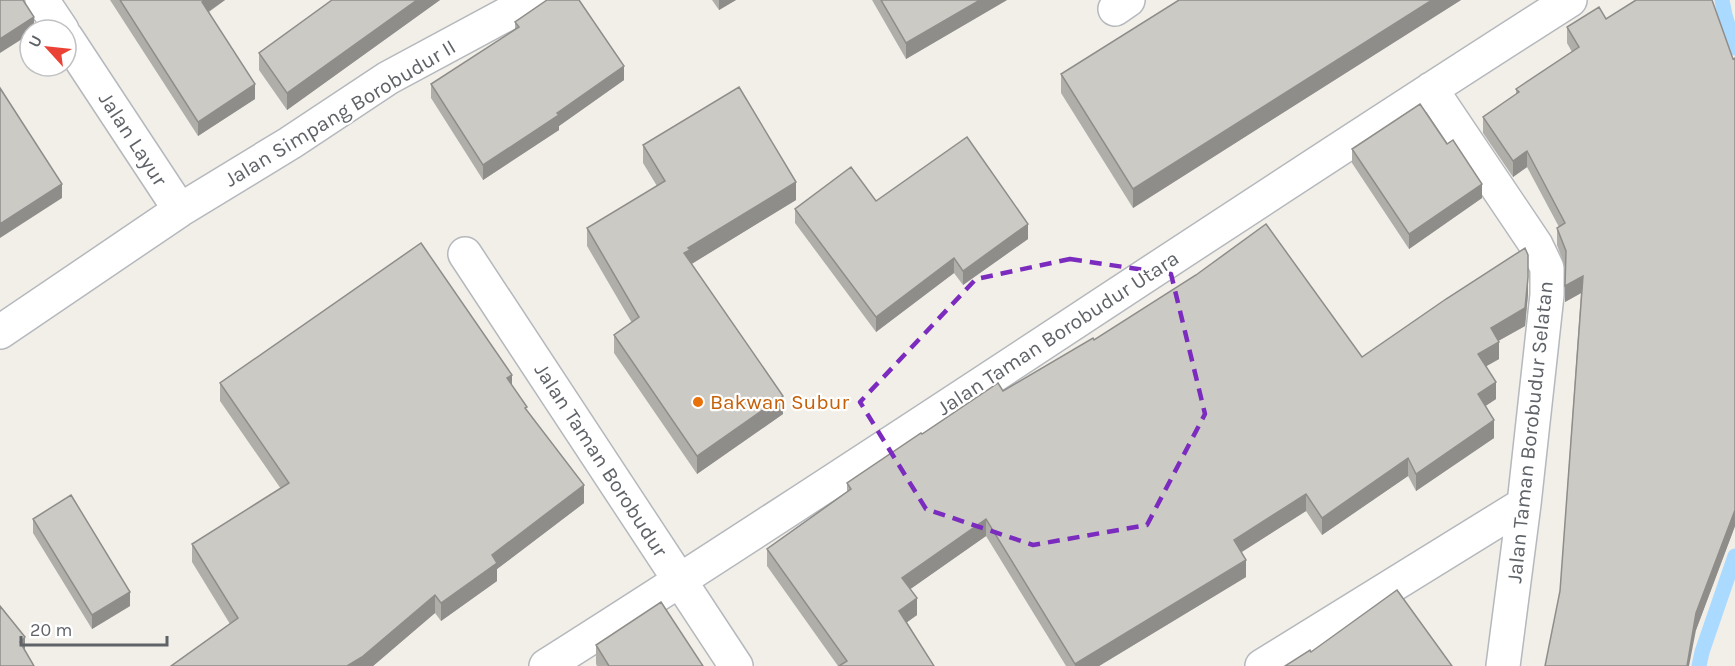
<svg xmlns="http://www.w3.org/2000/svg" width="1735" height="666" font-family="Karla,sans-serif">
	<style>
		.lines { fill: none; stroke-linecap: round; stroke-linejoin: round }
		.stream { stroke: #aadaff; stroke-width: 15 }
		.street-casing { stroke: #b5b8bc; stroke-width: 36 }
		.street { stroke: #fff; stroke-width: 33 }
		.wall { fill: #afaea9 }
		.shaded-wall { fill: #8f8d8a }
		.building { fill: #cccac5; stroke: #8f8d8a; stroke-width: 1.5 }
		.marked { fill: none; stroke: #7b2cbf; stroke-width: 4.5; stroke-dasharray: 12 8; stroke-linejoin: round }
		.food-dot { fill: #e8710a; stroke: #fff; stroke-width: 2 }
		.labels { text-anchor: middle; stroke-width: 4.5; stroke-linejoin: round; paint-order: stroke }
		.street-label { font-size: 21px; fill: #5f6368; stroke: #fff }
		.food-label { font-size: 21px; fill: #c56008; stroke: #fff; text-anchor: start }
	</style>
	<rect width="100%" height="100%" fill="#f1efe8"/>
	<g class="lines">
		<path class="stream" d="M1722 0 1725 15 1735 48
			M1699 666 1702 652 1735 556"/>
		<defs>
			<path id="street" d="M42 0 62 30
				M1115 9 1128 0
				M66 37 180 210
				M1431 89 1536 245 1547 268V295L1524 504 1503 666
				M465 254 736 666
				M0 332 180 210 290 143 388 78 533 0
				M546 666C890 448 1226 219 1570 0
				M1262 666 1524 504"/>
		</defs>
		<use href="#street" class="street-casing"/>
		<use href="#street" class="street"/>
	</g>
	<path class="wall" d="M110 0H225L209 12 255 99 198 136Z
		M332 0H440L287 110 259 70V53Z
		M712 0H736L719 10Z
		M872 0H1007L906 59Z
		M1179 0H1461L1133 208 1061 93V74Z
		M1606 19 1733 59 1735 58V526L1696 630 1560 591 1581 293 1565 302V267L1557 245V228L1559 227 1527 167 1513 177 1483 133V117L1516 95V89L1572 52 1567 43V27Z
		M515 22 624 80 559 126V130L483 180 431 98V84L515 30Z
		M643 145 796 200 691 264 783 414 697 474 614 353V335L632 323 587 246V228L657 186 643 163Z
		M1352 149 1482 198 1409 249 1352 163Z
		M876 201 1028 239 963 285 954 273 876 332 795 223V209Z
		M1528 294 1525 326 1498 341 1499 359 1486 366 1496 399 1485 406 1494 438 1416 491 1408 476 1322 535 1306 511 1241 552 1246 577 1099 666H1066L986 536 910 589 917 615 907 622 934 666H838L767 566V549L847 492V483L922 434 1003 391 1094 340 1362 357Z
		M220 383 512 386 584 503 497 569V581L441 621 435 613 373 666H171L230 624 192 562V544L281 489 220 401Z
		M33 519 130 606 92 629 33 533Z
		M596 645 703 666H597L596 664Z"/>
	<path class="shaded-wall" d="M205 0H225L202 16V2Z
		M417 0H440L287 110V93Z
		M719 0H736L719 10Z
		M980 0H1007L906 59V43Z
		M1432 0H1461L1133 208V189Z
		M34 17V30H30V34L0 53V39Z
		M624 66V80L559 126V130L483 180V165Z
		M255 84V99L198 136V122Z
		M1527 151V167L1513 177V161Z
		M796 182V200L690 265 684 253 688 248Z
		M62 184V198L0 238V224Z
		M1482 184V198L1409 249V234Z
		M1028 224V239L963 285V271Z
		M954 258V273L876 332V317Z
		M1583 276V292L1565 302V286Z
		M1528 277V294L1525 326 1491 345V328Z
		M1499 342V359L1478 371V354Z
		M512 375V393L507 378Z
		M1496 382V399L1478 411V394Z
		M783 396V414L697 474V456Z
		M1494 420V438L1416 491V474Z
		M1408 458V476L1322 535V518Z
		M584 485V503L497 569V581L441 621V603L492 555Z
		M1306 494V511L1234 557V540Z
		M1735 510V526L1696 630 1689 666H1687L1696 613Z
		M986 519V536L902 595V578Z
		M1246 560V577L1099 666H1075V664Z
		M130 592V606L92 629V615Z
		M435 595V613L373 666H347Z
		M917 598V615L899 628V611Z
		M25 637V652L20 642Z"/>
	<path class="building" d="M0 0H23L34 17 0 39Z
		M120 0H205L202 2 255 84 198 122Z
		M332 0H417L287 93 259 53Z
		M547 0H579L624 66 557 113 559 115 483 165 431 84 519 27 515 22Z
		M881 0H980L906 43Z
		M1179 0H1432L1133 189 1061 74Z
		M1636 0H1712L1733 59 1735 58V510L1696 613 1687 666H1545L1560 591 1583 276 1565 286 1566 251 1557 228 1565 223 1527 151 1513 161 1483 117 1519 92 1516 89 1579 47 1567 27 1599 7 1606 19Z
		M739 87 796 182 688 248 690 250 684 253 783 396 697 456 614 335 639 317 587 228 665 181 643 145Z
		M0 88 62 184 0 224Z
		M1420 104 1447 144 1453 140 1482 184 1409 234 1352 149Z
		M967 137 1028 224 963 271 954 258 876 317 795 209 851 167 876 201Z
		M1266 224 1362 357 1446 299 1525 248 1528 255V277L1525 308 1491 328 1499 342 1478 354 1496 382 1478 394 1494 420 1416 474 1408 458 1322 518 1306 494 1234 540 1246 560 1075 664 986 519 902 578 917 598 899 611 934 666H839L847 661 767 549 851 489 847 483 921 433 922 434 998 383 1003 391 1093 338 1094 340 1196 275Z
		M421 243 512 375 507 378 527 407 525 408 584 485 492 555 497 563 441 603 435 595 362 657 347 666H171L238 618 192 544 289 483 220 383Z
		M71 495 130 592 92 615 33 519Z
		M1397 590 1452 666H1285L1310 650 1311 652Z
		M661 602 703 666H609L596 645Z
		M0 606 25 637 20 642 34 666H0Z"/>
	<path class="marked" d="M1070 259 1171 274 1205 414 1147 525 1033 545 926 509 860 402 976 279Z"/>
	<circle class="food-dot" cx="698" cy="402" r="6"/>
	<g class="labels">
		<g class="street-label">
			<text transform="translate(340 113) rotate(-31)" y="7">Jalan Simpang Borobudur II</text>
			<text transform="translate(133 139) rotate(57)" y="7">Jalan Layur</text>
			<text transform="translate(1058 333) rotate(-33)" y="7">Jalan Taman Borobudur Utara</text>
			<text transform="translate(1530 432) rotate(-84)" y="7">Jalan Taman Borobudur Selatan</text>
			<text transform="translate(601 460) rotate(57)" y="7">Jalan Taman Borobudur</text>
		</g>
		<g class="food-label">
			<text x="710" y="409">Bakwan Subur</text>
		</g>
	</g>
	<g transform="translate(48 48) rotate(297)"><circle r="28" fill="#ffffff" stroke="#bfc1c3" stroke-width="1.5"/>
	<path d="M0-4.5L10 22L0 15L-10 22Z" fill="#ea4335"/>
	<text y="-9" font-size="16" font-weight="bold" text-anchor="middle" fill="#5f6368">U</text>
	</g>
	<path d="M21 636v9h146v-9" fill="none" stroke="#5f6368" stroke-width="3"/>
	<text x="30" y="636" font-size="18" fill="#5f6368" stroke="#ffffff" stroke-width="4.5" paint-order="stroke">20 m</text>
</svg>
